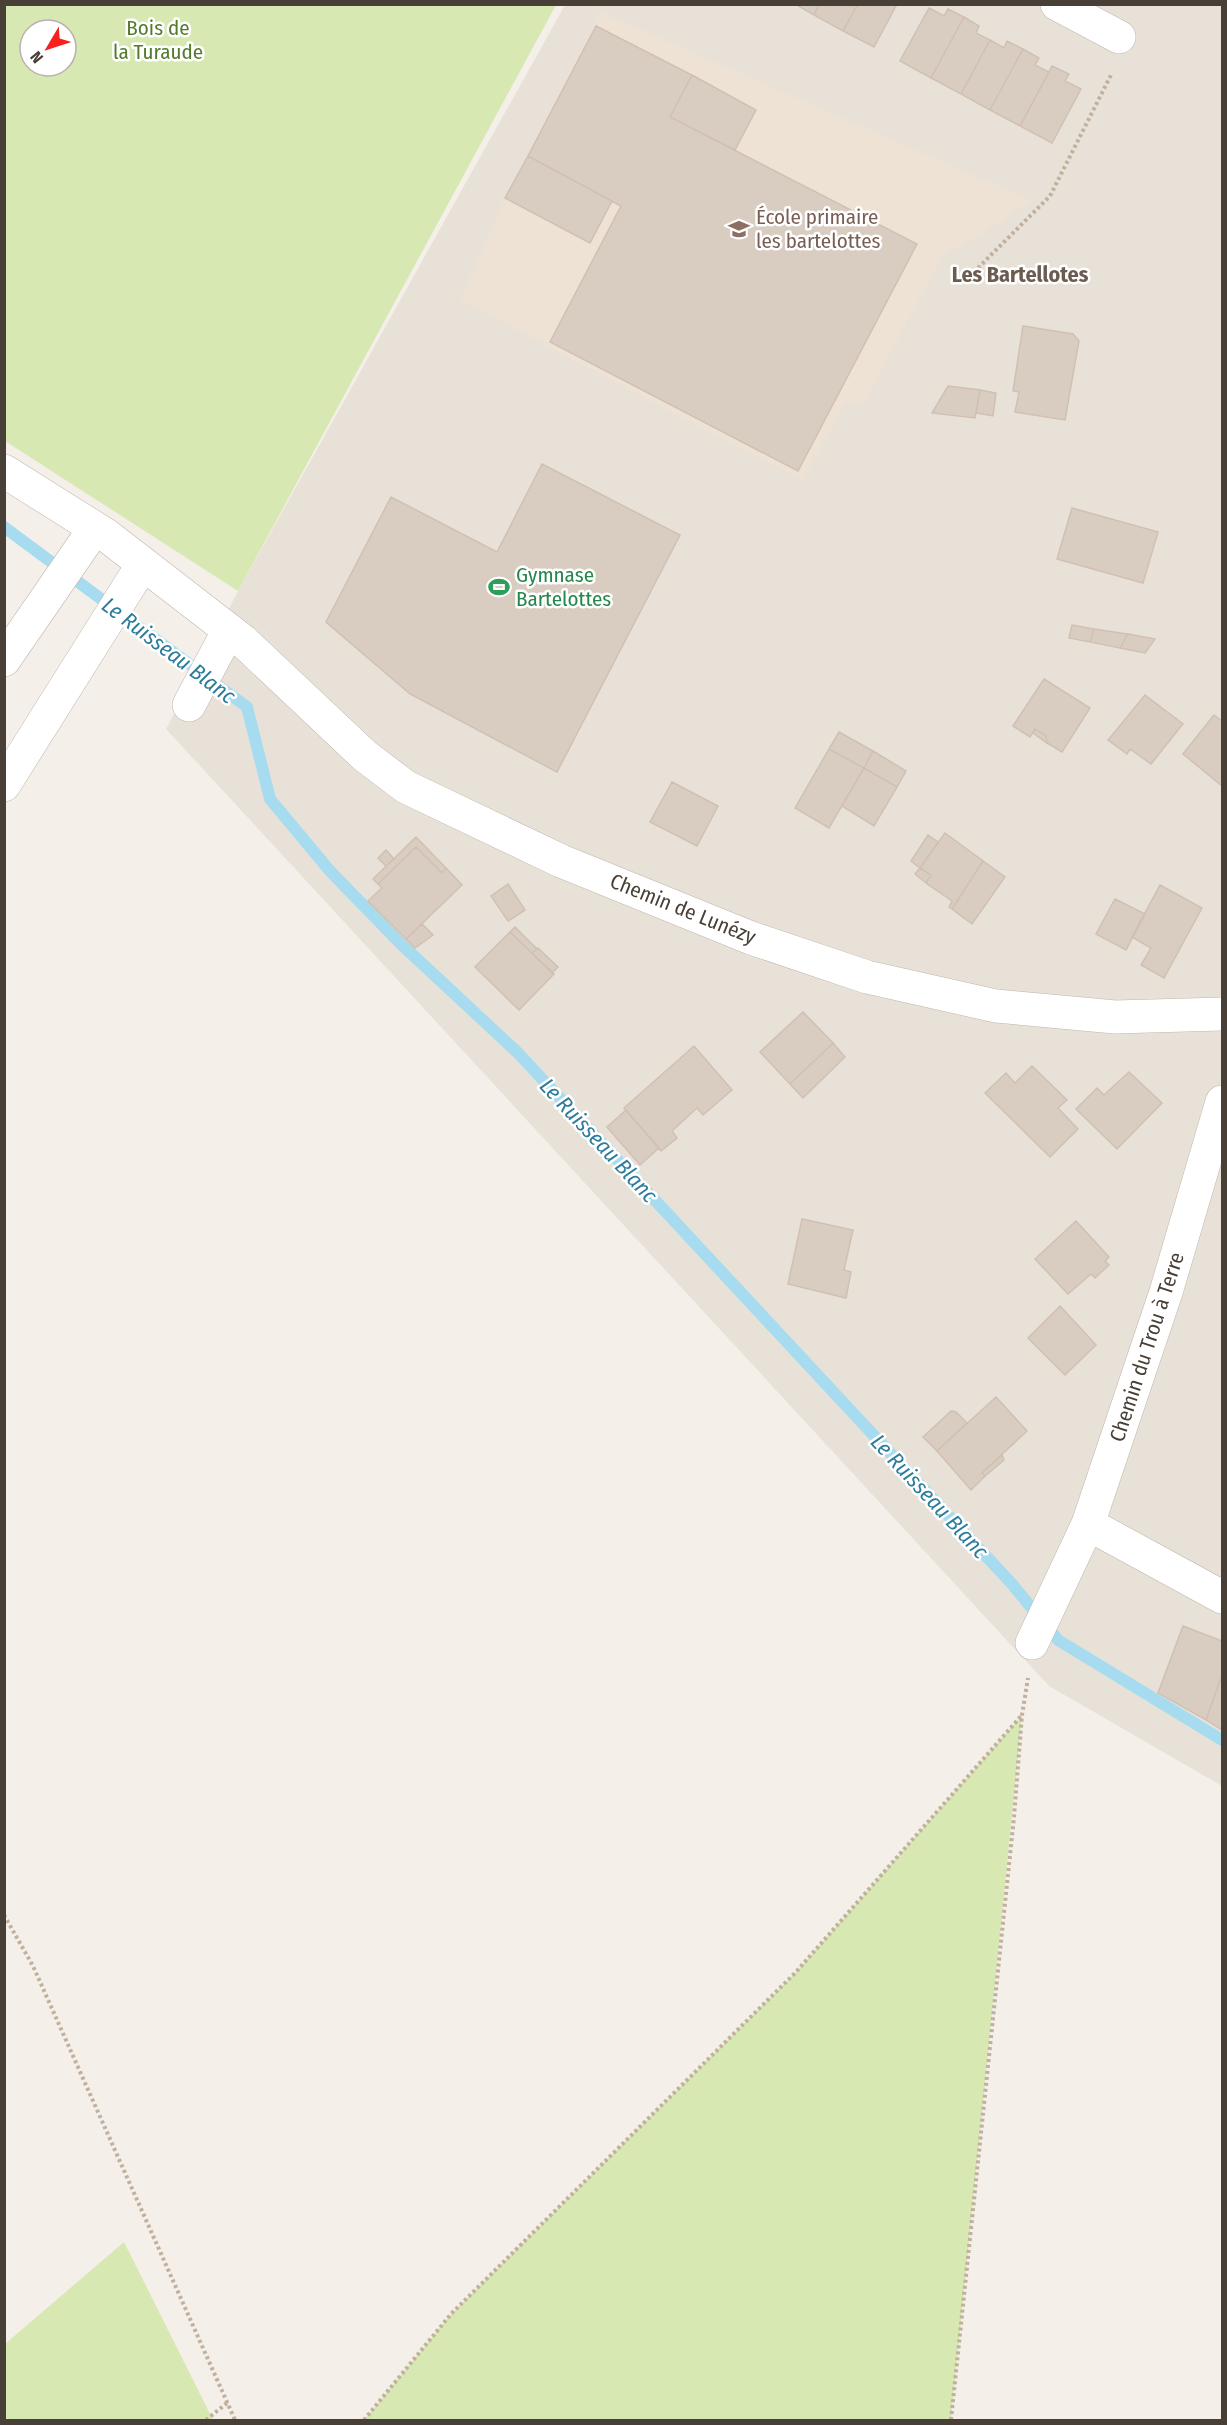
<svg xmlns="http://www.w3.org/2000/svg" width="1227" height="2425" font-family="'Fira Sans Condensed',sans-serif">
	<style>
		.residential { fill: #e8e1d7 }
		.education { fill: #ede2d3 }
		.green { fill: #d7e8b3; fill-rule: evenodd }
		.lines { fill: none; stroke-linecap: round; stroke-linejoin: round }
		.stream { stroke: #a7dcf0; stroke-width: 12 }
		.building { fill: #d9cdc2; stroke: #d1c0b2; stroke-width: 1.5 }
		.minor-casing { stroke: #c0b6ac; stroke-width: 34 }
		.path { stroke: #c1b09d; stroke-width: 4; stroke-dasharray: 3 3; stroke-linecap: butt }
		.minor { stroke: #fff; stroke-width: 33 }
		.labels { text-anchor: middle; stroke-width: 5; stroke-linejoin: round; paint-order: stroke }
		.park-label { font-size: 21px; fill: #547a2b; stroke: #fff }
		.education-label { font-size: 21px; fill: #785e54; stroke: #fff; text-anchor: start }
		.leisure-label { font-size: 21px; fill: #27864d; stroke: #fff; text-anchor: start }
		.street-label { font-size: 21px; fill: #483f37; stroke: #fff }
		.neighbourhood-label { font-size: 22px; font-weight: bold; fill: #6b5c4f; stroke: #fff }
		.water-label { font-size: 22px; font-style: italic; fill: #2c7c9b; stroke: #fff }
	</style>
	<rect width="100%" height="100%" fill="#f4efe9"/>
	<path class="residential" d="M565 5H1222V1786L1049 1686 166 729 238 591Z"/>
	<path class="education" d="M601 12 1033 201 942 258 861 407 846 401 803 481 460 300 505 198Z"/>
	<path class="green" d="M4 5H556L238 591 5 441ZM30 30H66V66H30Z
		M1022 1715 951 2420H364L451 2314 796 1972Z
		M124 2242 213 2420H5V2344Z"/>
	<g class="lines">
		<path class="stream" d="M4 527 247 707 270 799 330 871 401 944 518 1053 1012 1584 1058 1640 1222 1740"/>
	</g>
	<path class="building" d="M795 4H819L814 15Z
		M819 4H858L843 31 814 15Z
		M858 4H897L874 47 843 31Z
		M929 8 944 16 948 9 964 17 931 78 900 61Z
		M964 17 979 26 976 33 990 40 961 94 931 78Z
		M596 26 692 75 670 117 917 244 798 471 550 342 621 206 528 156Z
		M990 40 1004 48 1007 41 1023 49 990 110 961 94Z
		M1023 49 1039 58 1035 65 1049 72 1020 126 990 110Z
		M1052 66 1069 74 1065 81 1081 89 1052 143 1020 126Z
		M692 75 756 110 735 150 670 117Z
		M528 156 612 201 590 243 505 198Z
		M1023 326 1073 334 1079 341 1065 420 1015 412 1019 392 1013 391Z
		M948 386 980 390 975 418 932 413Z
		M980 390 996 393 993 416 976 413Z
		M542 464 680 535 557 772 410 694 326 622 391 497 497 552Z
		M1072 508 1158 532 1143 583 1057 559Z
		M1072 625 1094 629 1090 642 1069 638Z
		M1094 629 1128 634 1120 648 1090 642Z
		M1128 634 1155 639 1145 653 1120 648Z
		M1044 679 1090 708 1062 752 1047 743 1046 736 1035 729 1030 737 1013 726Z
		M1145 695 1183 724 1151 764 1130 749 1127 754 1108 740Z
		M1214 715 1222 721V786L1183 754Z
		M1035 729 1046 736 1047 743 1033 733Z
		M839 732 873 751 864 768 829 749Z
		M829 749 864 768 829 828 795 808Z
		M873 751 906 771 897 787 864 768Z
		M864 768 897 787 874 826 842 806Z
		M672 782 718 806 697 846 650 822Z
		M945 833 983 861 952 909 949 907 952 901 926 883 931 875 920 868Z
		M928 835 938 842 920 868 911 861Z
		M416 837 446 868 442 873 416 847 378 884 373 879Z
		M416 847 442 873 446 868 462 885 406 939 368 901 382 888 378 884Z
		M386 850 394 859 386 866 378 858Z
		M983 861 1005 877 972 924 952 909Z
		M920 868 931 875 926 883 915 874Z
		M508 884 525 910 508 921 491 896Z
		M1160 885 1202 908 1164 978 1141 965 1151 948 1132 937Z
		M1115 899 1145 914 1126 950 1096 934Z
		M422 924 433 935 415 948 406 939Z
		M515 927 537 949 532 953 510 932Z
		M510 932 554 974 519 1010 475 967Z
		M538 948 558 967 552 973 532 953Z
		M803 1012 833 1043 790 1084 760 1052Z
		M833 1043 845 1057 803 1098 790 1084Z
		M694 1046 732 1090 703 1115 697 1108 672 1131 677 1138 661 1151 624 1108Z
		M1032 1066 1067 1100 1058 1108 1078 1129 1050 1157 985 1093 1006 1073 1015 1083Z
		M1129 1072 1162 1103 1117 1149 1076 1109 1097 1088 1104 1095Z
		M626 1110 659 1148 640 1165 607 1127Z
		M802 1219 853 1230 844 1270 851 1272 846 1298 788 1284Z
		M1076 1221 1109 1257 1105 1261 1109 1265 1095 1278 1091 1274 1068 1294 1035 1259Z
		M1060 1306 1096 1345 1065 1375 1028 1338Z
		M996 1397 1027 1431 982 1473 985 1476 971 1490 937 1451Z
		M951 1411 956 1412 967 1423 937 1451 923 1437Z
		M1002 1455 1004 1460 985 1476 982 1473Z
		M1183 1626 1222 1641V1675L1206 1720 1158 1693Z
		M1222 1675V1730L1206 1720Z"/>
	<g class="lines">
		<defs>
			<path id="minor" d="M1057 4 1119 37
				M4 471 106 535 243 641 365 756 406 787 561 861 751 938 867 977 996 1006 1115 1017 1222 1014
				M4 660 95 528
				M189 705 229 630
				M4 785 143 564
				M1088 1524 1222 1597
				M1032 1643 1088 1524 1166 1292 1222 1102"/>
		</defs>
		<use href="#minor" class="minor-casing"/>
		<path class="path" d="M978 268 1050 196 1112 73
			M4 1915 33 1966 235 2420
			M206 2420 227 2403
			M364 2420 451 2314 796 1972 1022 1715
			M951 2420 1014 1817 1022 1715 1028 1678"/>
		<use href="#minor" class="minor"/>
	</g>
	<defs>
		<symbol id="school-bare" viewBox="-9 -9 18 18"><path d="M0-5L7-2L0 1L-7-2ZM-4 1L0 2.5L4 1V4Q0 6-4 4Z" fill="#8d6e63" stroke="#fff" stroke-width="2.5" paint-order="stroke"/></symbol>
		<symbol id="stadium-bare" viewBox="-9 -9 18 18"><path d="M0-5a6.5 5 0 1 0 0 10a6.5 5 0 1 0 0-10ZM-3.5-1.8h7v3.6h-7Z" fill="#2e9e5b" stroke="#fff" stroke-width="2.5" paint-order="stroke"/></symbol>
	</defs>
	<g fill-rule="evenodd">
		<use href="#school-bare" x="724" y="214" width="30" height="30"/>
		<use href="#stadium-bare" x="484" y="572" width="30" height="30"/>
	</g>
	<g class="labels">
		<g class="park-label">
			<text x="158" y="35">Bois de<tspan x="158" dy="24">la Turaude</tspan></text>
		</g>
		<g class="education-label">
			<text x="756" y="224">École primaire<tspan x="756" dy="24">les bartelottes</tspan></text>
		</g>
		<g class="leisure-label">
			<text x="516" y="582">Gymnase<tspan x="516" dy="24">Bartelottes</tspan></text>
		</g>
		<g class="street-label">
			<text transform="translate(683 909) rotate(22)" y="7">Chemin de Lunézy</text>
			<text transform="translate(1147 1347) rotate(-72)" y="7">Chemin du Trou à Terre</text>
		</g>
		<g class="neighbourhood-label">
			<text x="1020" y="282">Les Bartellotes</text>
		</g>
		<g class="water-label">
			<text transform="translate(169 650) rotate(37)" y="8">Le Ruisseau Blanc</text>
			<text transform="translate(599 1140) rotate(47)" y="8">Le Ruisseau Blanc</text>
			<text transform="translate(930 1496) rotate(47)" y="8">Le Ruisseau Blanc</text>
		</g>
	</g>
	<rect width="1227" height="2425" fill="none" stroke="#483f37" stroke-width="12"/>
	<g transform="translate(48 48) rotate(231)"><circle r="28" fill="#ffffff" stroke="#b6b2af" stroke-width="1.5"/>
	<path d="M0-4.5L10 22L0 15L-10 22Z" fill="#f7201e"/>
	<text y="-9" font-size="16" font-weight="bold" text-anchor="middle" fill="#483f37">N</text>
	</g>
</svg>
